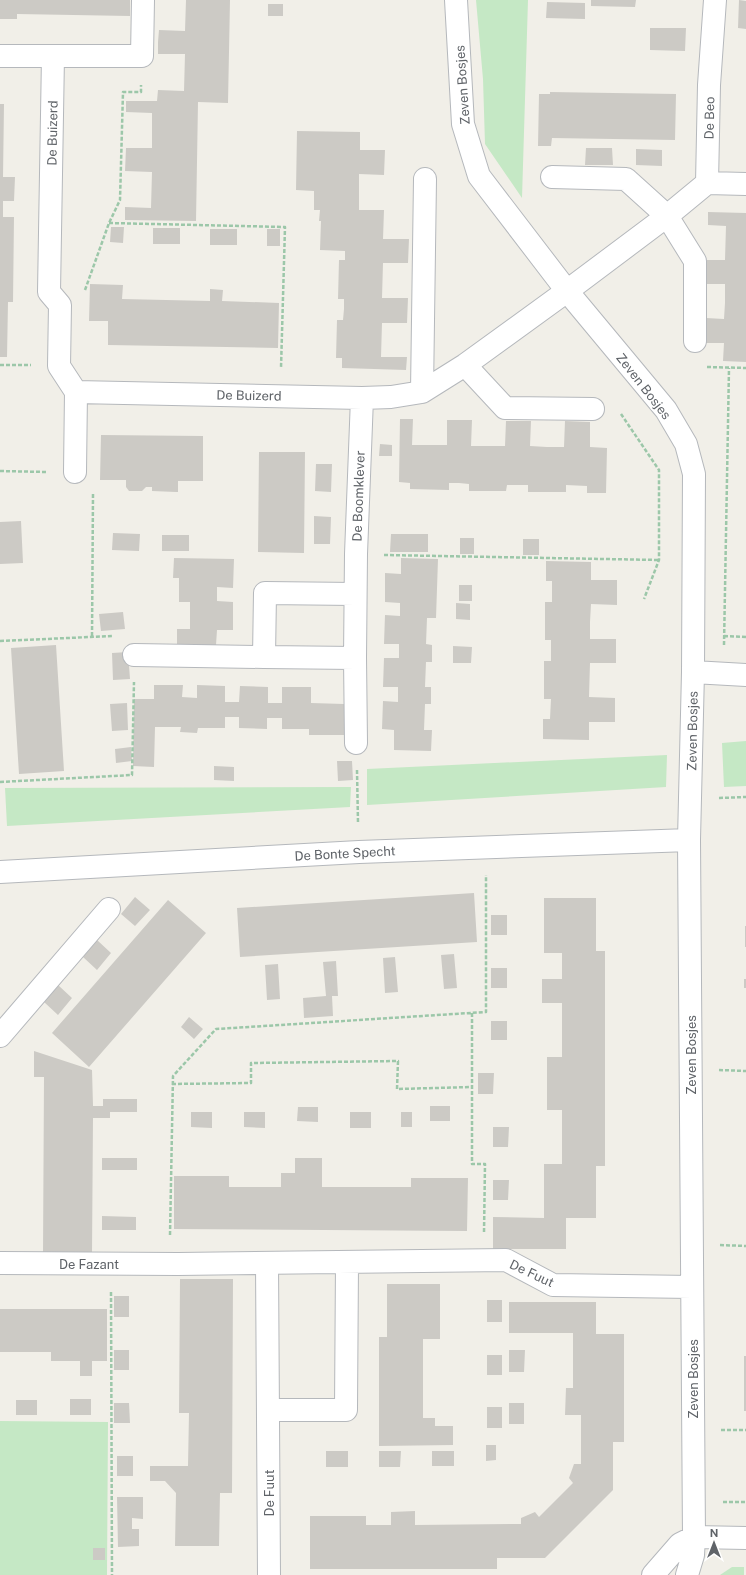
<svg xmlns="http://www.w3.org/2000/svg" width="746" height="1575" font-family="'Public Sans',sans-serif">
	<style>
		.green { fill: #c5e8c5 }
		.building { fill: #cccac5 }
		.lines { fill: none; stroke-linecap: round; stroke-linejoin: round }
		.minor-casing { stroke: #b5b8bc; stroke-width: 24 }
		.path { stroke: #9cc7a9; stroke-width: 2.5; stroke-dasharray: 4 2; stroke-linecap: butt }
		.minor { stroke: #fff; stroke-width: 22 }
		.labels { text-anchor: middle; stroke-width: 3.5; stroke-linejoin: round; paint-order: stroke }
		.street-label { font-size: 13px; fill: #5f6368; stroke: #fff }
	</style>
	<rect width="100%" height="100%" fill="#f1efe8"/>
	<path class="green" d="M476 0H528L522 198 485 144 483 79Z
		M746 741V786L724 787 722 743Z
		M667 755 666 787 367 805V769Z
		M351 787 350 807 7 826 5 788Z
		M0 1421 108 1422 107 1575H0Z
		M732 1567H744V1575H720Z"/>
	<path class="building" d="M0 0H130V16L17 14V19H0Z
		M186 0H230L228 103 198 102 196 221 125 220V207L151 208 152 172 125 171 126 148H152V113L126 112V101H157L158 90 184 91 185 54H158V42L159 30 185 31Z
		M591 0H636L635 7 591 6Z
		M739 0 746 1V29L738 28Z
		M547 2 585 3V19L546 18Z
		M268 4H283V16H268Z
		M650 28H686L685 51 650 50Z
		M550 92 676 94 675 140 552 138 551 146H538L539 94H550Z
		M0 104H4L3 177H15L14 201H3V217H14L13 302H8L7 357H0Z
		M297 131 360 132V150H385L384 175 359 174V210H384L383 239H409L408 263H383L382 298H408L407 323H382L381 357H407L406 370 342 368V358H336L337 320H343L344 309V299H338L339 260H345V251L320 250 321 221H319L320 210H314V191L296 190Z
		M586 148H612L613 165H585Z
		M636 149 662 150V166L636 165Z
		M708 212 746 213V362L723 361 724 343H706V318L724 319 725 303V284H707V260H725L726 226 708 225Z
		M111 227H124L123 243 110 242Z
		M153 228H180V244H153Z
		M210 229H237V245H210Z
		M267 229H280V246H267Z
		M90 284 123 285 122 299 210 301V289L223 290 222 301 279 303 278 348 108 345V321H89Z
		M400 419H413L412 445H447V420H472L471 446H505L506 421H531L530 446 547 447H564L565 421 590 422V447L607 448 606 493H587V486L566 485V492H528V485H507L506 491H469V484L459 483H449V490L410 489V483L399 482Z
		M101 435 203 436V481H178V492H176L152 491V487H146L142 491H129L126 487V480H100Z
		M380 444 392 445V456H379Z
		M259 452H305L304 553 258 552Z
		M316 464H332L331 492 315 491Z
		M314 516 331 517 330 544H314Z
		M21 521 23 563 0 564V522Z
		M113 533 140 534 139 551 112 550Z
		M391 534H428V552H390Z
		M162 535H189V551H162Z
		M460 538H474V554H460Z
		M523 539H539V555H523Z
		M174 558 234 559 233 588 217 587V601L233 602V630H217L216 645H177V629H190V602H179V578H173Z
		M401 558 438 559 436 618H427L426 644 432 645V662H426L425 687H431V704H425L424 730H432L431 751 394 750V730L382 729 383 701 398 702V687H383L384 658H399V644H384L385 615 400 616V603L385 602V573L401 574Z
		M546 561 591 562V580H617V605L591 604 590 622V639H616V663H590L589 697 615 698V722H589V740L543 739V719H550L551 699H544V661H551V640H545V602H552V581H546Z
		M459 585H472V601H459Z
		M456 603 470 604V620L456 619Z
		M123 612 125 629 101 631 99 614Z
		M56 645 64 771 19 774 11 648Z
		M453 646 472 647 471 663H453Z
		M128 652 130 679 113 680 112 653Z
		M154 685H183L182 697 197 698V685L225 686V702H239L240 686 268 687V703H282V687H311V703L344 704V735H309V729H282V718H267V729L239 728V717H225V728H198L197 733 180 732 181 727H155L154 767 133 766 134 699H154Z
		M127 703 128 730 112 731 110 704Z
		M131 747 132 761 116 763 115 749Z
		M337 761H352L353 780 338 781Z
		M214 766 234 767V781L214 780Z
		M474 893 477 942 240 957 237 908Z
		M135 897 150 910 135 926 121 914Z
		M544 898H596V951H605V1166H596V1218H566V1249H493V1217L544 1218V1164H562V1110H547V1057H562V1003H542V979H562V953H544Z
		M168 900 206 933 89 1067 52 1033Z
		M491 915H507V935H491Z
		M745 926H746V947H745Z
		M97 940 111 953 97 970 83 957Z
		M454 954 457 988 444 989 441 955Z
		M395 957 398 992 385 993 383 958Z
		M336 961 338 996H332L333 1016 304 1018 303 998 326 996 323 962Z
		M278 964 280 999 267 1000 265 965Z
		M491 968H507V988H491Z
		M744 979H746V988H744Z
		M58 985 72 998 58 1015 44 1002Z
		M189 1017 203 1029 194 1039 181 1027Z
		M491 1021H507V1040H491Z
		M34 1051 92 1070 93 1106H103V1099H137V1112H110V1118H93L92 1253H43L44 1077H34Z
		M478 1073H494L493 1094H478Z
		M430 1106H450V1121H430Z
		M298 1107H318V1122L297 1121Z
		M191 1112H212V1128L191 1127Z
		M244 1112H265V1128L244 1127Z
		M350 1112H371V1128H350Z
		M401 1112H412V1127H401Z
		M493 1127H509L508 1147H493Z
		M102 1158H137V1170H102Z
		M295 1158H322V1187H411V1178H468L467 1231 174 1229V1176H229V1187H281V1173H295Z
		M493 1180H509L508 1200H493Z
		M102 1216 136 1217V1230H102Z
		M180 1279H233L232 1493H220L219 1546H175L176 1493 165 1481H150V1466H188L189 1413H179Z
		M387 1284H440V1339H423V1418H435V1426H453V1445L379 1446V1337H387Z
		M114 1296H129V1317H114Z
		M487 1300H502V1322H487Z
		M509 1302H596V1334H624V1442H613V1490L545 1558H497V1569H310V1516H366V1525H391V1512L415 1511V1525L521 1524V1518L535 1512 539 1517 573 1483 569 1478 574 1464H581V1415H565L566 1388H573V1333H509Z
		M0 1309H107V1361H92V1376H80V1361H51V1352H0Z
		M114 1350H129V1370H114Z
		M509 1350H525L524 1372H509Z
		M487 1355H502V1375H487Z
		M744 1356H746V1411H744Z
		M70 1399H91V1415H70Z
		M16 1400H37V1415H16Z
		M114 1403H129L130 1423H114Z
		M509 1403H524V1424H509Z
		M487 1407H502V1428H487Z
		M486 1445H496V1460L486 1461Z
		M326 1451H348V1467H326Z
		M379 1451H401L400 1467H379Z
		M432 1451H454V1466H432Z
		M117 1456H133V1476H117Z
		M117 1497H143V1519L132 1518V1529H139V1546L118 1547Z
		M93 1548H105V1560H93Z"/>
	<g class="lines">
		<defs>
			<path id="minor" d="M456 0 463 124 479 176 567 291 666 410 686 444 694 474 693 672 689 840 694 1537 693 1555 687 1575
				M0 56H142L143 0
				M53 56 49 292 60 305 59 366 76 392 75 472
				M552 177 626 179 667 216 695 261V341
				M707 183 746 184
				M465 365 505 408 593 409
				M76 392 362 398 391 397 422 392 465 365 567 291 667 216 707 183 709 85 715 0
				M422 392 425 179
				M355 594 265 593 264 657 355 658 356 554 362 398
				M134 655 264 657
				M355 658 356 743
				M693 672 746 675
				M0 872 359 852 689 840
				M0 1036 109 909
				M0 1263 178 1264 506 1260 553 1285 692 1287
				M267 1263 269 1575
				M269 1410H346L347 1263
				M653 1575 680 1544 694 1537 746 1538"/>
		</defs>
		<use href="#minor" class="minor-casing"/>
		<path class="path" d="M109 223 285 227 281 368
			M85 290 109 223 120 200 123 92H141V85
			M0 365H31
			M707 367 746 368
			M621 414 659 470V560L644 599
			M0 471 47 472
			M384 555 659 560
			M92 636 93 494
			M724 636 746 637
			M0 641 113 636
			M724 645 729 368
			M357 770 358 823
			M0 782 132 775 134 682
			M719 798 746 797
			M472 1013V1164H485L484 1233
			M719 1070 746 1071
			M172 1084 251 1083V1063L398 1061 397 1089 473 1087
			M170 1235 173 1076 216 1029 486 1012V875
			M720 1245 746 1246
			M111 1292 112 1575
			M721 1430H746
			M723 1502H746"/>
		<use href="#minor" class="minor"/>
	</g>
	<g class="labels">
		<g class="street-label">
			<text transform="translate(462 85) rotate(-94)" y="5">Zeven Bosjes</text>
			<text transform="translate(709 118) rotate(-89)" y="5">De Beo</text>
			<text transform="translate(52 133) rotate(-89)" y="5">De Buizerd</text>
			<text transform="translate(644 386) rotate(52)" y="5">Zeven Bosjes</text>
			<text transform="translate(249 395) rotate(1)" y="5">De Buizerd</text>
			<text transform="translate(358 496) rotate(-88)" y="5">De Boomklever</text>
			<text transform="translate(692 731) rotate(-89)" y="5">Zeven Bosjes</text>
			<text transform="translate(345 853) rotate(-3)" y="5">De Bonte Specht</text>
			<text transform="translate(691 1055) rotate(-90)" y="5">Zeven Bosjes</text>
			<text x="89" y="1269">De Fazant</text>
			<text transform="translate(532 1273) rotate(25)" y="5">De Fuut</text>
			<text transform="translate(693 1379) rotate(-90)" y="5">Zeven Bosjes</text>
			<text transform="translate(269 1493) rotate(-90)" y="5">De Fuut</text>
		</g>
	</g>
	<g transform="translate(714 1543)" stroke="#ffffff" stroke-width="3" paint-order="stroke">
	<path d="M0-3L7 15L0 10L-7 15Z" fill="#5f6368"/>
	<text y="-6" font-size="11" font-weight="bold" text-anchor="middle" fill="#5f6368">N</text>
	</g>
</svg>
